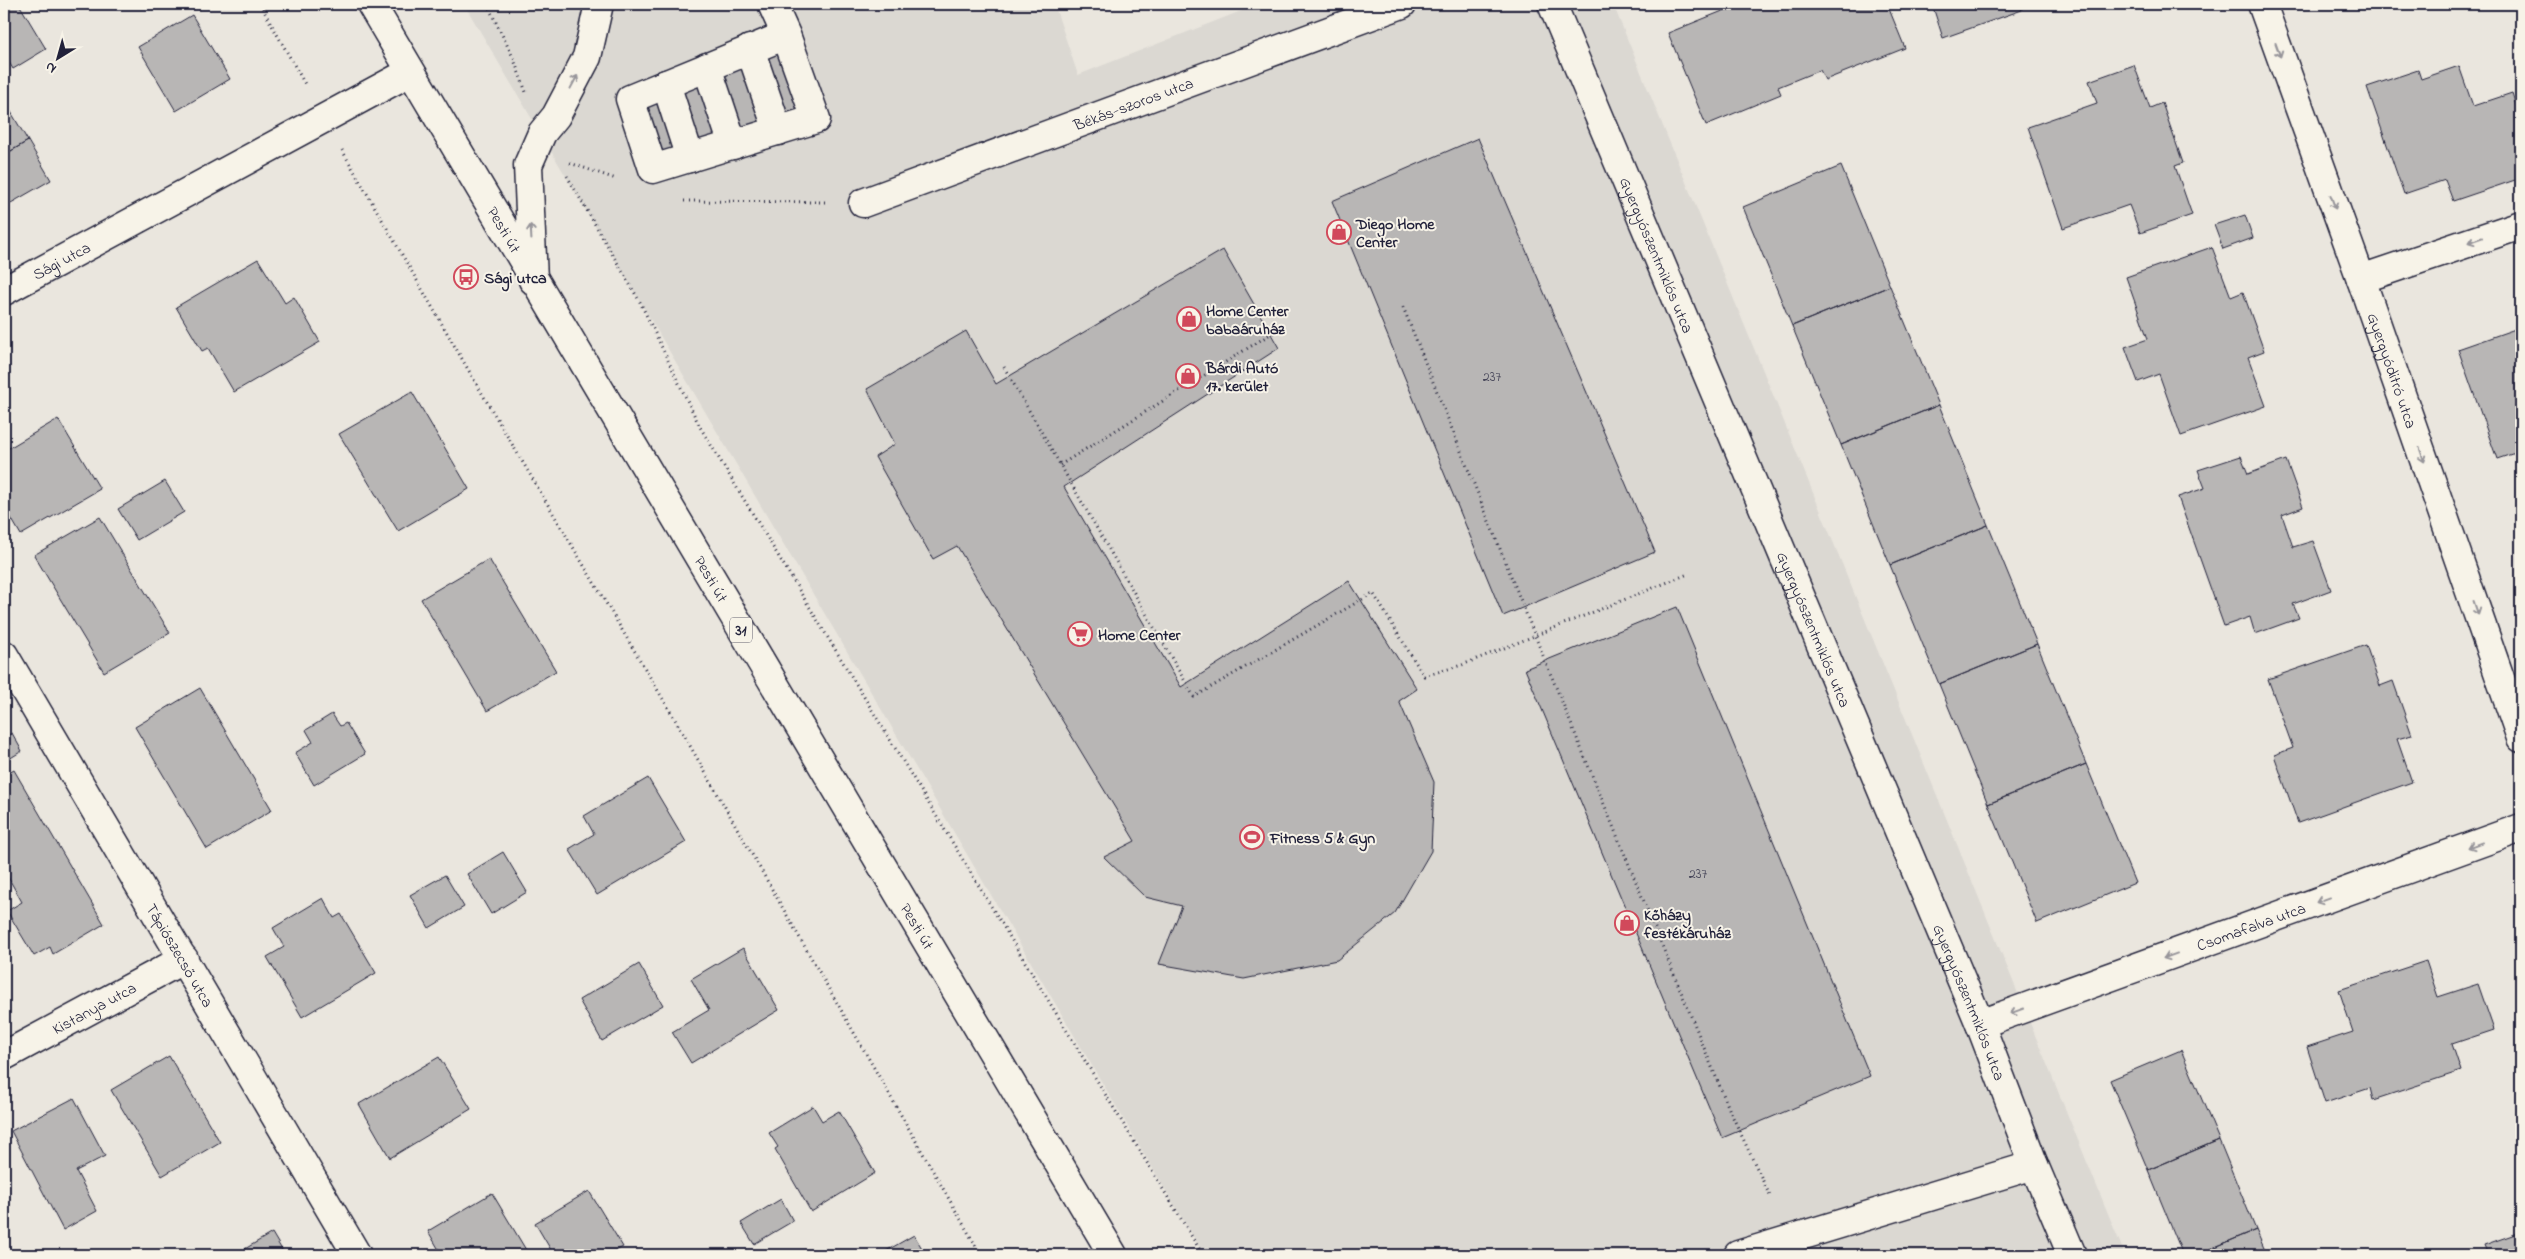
<svg xmlns="http://www.w3.org/2000/svg" width="2525" height="1259" font-family="'Indie Flower',sans-serif">
	<style>
		.built { fill: #dbd8d2 }
		.building { fill: #b8b6b5; stroke: #22223b }
		.lines { fill: none; stroke-linecap: round; stroke-linejoin: round }
		.minor-casing { stroke: #22223b; stroke-width: 31 }
		.major-casing { stroke: #22223b; stroke-width: 31 }
		.path { stroke: #22223b; stroke-width: 3; stroke-dasharray: 1 4; stroke-linecap: butt }
		.minor { stroke: #f7f3e8; stroke-width: 28 }
		.major { stroke: #f7f3e8; stroke-width: 28 }
		.oneway { stroke: #97959a }
		.labels { text-anchor: middle; stroke-width: 4; stroke-linejoin: round; paint-order: stroke }
		.number-label { font-size: 14px; fill: #48475a }
		.shield { fill: #f7f3e8; stroke: #62616f; stroke-width: 1 }
		.shield-label { font-size: 15px; font-weight: bold; fill: #22223b }
		.street-label { font-size: 16px; fill: #22223b; stroke: #f7f3e8 }
		.poi-label { font-size: 16px; font-weight: bold; fill: #22223b; stroke: #f7f3e8; text-anchor: start }
	</style>
	<rect width="100%" height="100%" fill="#eae6de"/>
	<filter id="ink" filterUnits="userSpaceOnUse"><feTurbulence type="fractalNoise" baseFrequency=".02" numOctaves="2"/><feDisplacementMap in="SourceGraphic" scale="10" xChannelSelector="R" yChannelSelector="G"/><feConvolveMatrix kernelMatrix="1 2 1 2 8 2 1 2 1" color-interpolation-filters="sRGB"/></filter>
	<g filter="url(#ink)">
		<path class="built" d="M464 4H1054L1078 75 1259 4H1613L2125 1255H1204Z"/>
		<path class="building" d="M4 4H19L46 49 13 69 4 54Z
			M1740 4H1887L1905 48 1825 80 1820 70 1778 87 1781 94 1706 125 1668 33Z
			M1932 4H2020L2022 10 1943 38Z
			M192 15 230 79 176 111 138 47Z
			M786 35 816 119 653 169 630 99Z
			M2134 65 2150 108 2162 103 2183 163 2175 166 2192 215 2140 233 2129 205 2063 228 2028 127 2097 103 2089 81Z
			M2459 66 2473 106 2512 93 2521 121V178L2453 201 2445 180 2404 194 2367 87 2418 70 2421 79Z
			M4 100 28 141 4 155Z
			M1478 138 1655 552 1503 616 1332 201Z
			M28 141 51 180 4 207V155Z
			M1841 166 1890 286 1792 326 1743 207Z
			M2245 215 2253 238 2223 249 2214 225Z
			M2212 247 2231 297 2243 292 2264 351 2248 357 2266 406 2181 436 2159 374 2138 382 2125 347 2148 339 2126 277Z
			M1223 250 1279 348 1064 487 1181 687 1349 581 1417 689 1399 701 1434 782 1431 851 1395 913 1337 960 1244 979 1159 964 1182 906 1145 897 1104 857 1135 841 957 546 933 559 875 457 895 444 867 389 966 331 996 384Z
			M258 259 285 303 294 297 320 342 234 392 208 348 202 351 176 307Z
			M1890 286 1939 405 1841 445 1792 326Z
			M2521 327V451L2497 459 2458 349Z
			M412 392 469 489 398 531 339 434Z
			M1939 405 1988 525 1890 565 1841 445Z
			M58 419 100 489 21 535 4 506V451Z
			M2241 456 2248 474 2286 460 2303 507 2282 515 2293 547 2313 541 2331 590 2293 604 2299 618 2255 634 2250 617 2224 626 2178 497 2205 488 2198 470Z
			M165 481 184 512 137 540 118 509Z
			M100 517 170 633 104 672 34 555Z
			M1988 525 2037 644 1939 684 1890 565Z
			M489 559 556 671 487 711 421 599Z
			M1677 607 1870 1076 1722 1138 1525 669Z
			M2037 644 2086 764 1988 804 1939 684Z
			M2366 645 2380 686 2393 681 2412 735 2397 739 2412 782 2298 823 2274 755 2293 748 2268 679Z
			M200 688 272 810 207 849 135 727Z
			M332 714 340 726 346 723 365 754 314 785 295 753 313 742 306 730Z
			M12 733 22 751 4 762V737Z
			M2086 764 2135 883 2037 923 1988 804Z
			M14 770 104 924 53 954 50 947 34 956 7 911 22 902 4 870V776Z
			M648 778 686 842 597 895 569 849 594 834 584 816Z
			M503 852 527 892 491 914 467 874Z
			M445 875 464 907 429 928 410 895Z
			M323 898 334 918 341 914 376 973 302 1017 267 957 284 947 273 928Z
			M743 948 779 1010 691 1063 672 1032 709 1010 691 979Z
			M2426 961 2438 997 2478 984 2494 1030 2452 1044 2461 1071 2373 1100 2370 1088 2325 1103 2307 1047 2353 1032 2339 990Z
			M639 964 663 1005 602 1041 579 1000Z
			M2181 1050 2219 1140 2148 1170 2110 1080Z
			M169 1056 220 1142 162 1176 111 1090Z
			M439 1057 471 1109 390 1158 359 1104Z
			M74 1098 105 1156 76 1171 97 1211 63 1230 11 1131Z
			M813 1106 822 1121 839 1111 875 1173 811 1212 775 1149 778 1147 769 1133Z
			M2219 1140 2256 1230 2196 1255H2183L2148 1170Z
			M589 1191 623 1247 608 1255H554L535 1223Z
			M492 1193 529 1255H442L428 1231Z
			M781 1199 793 1221 754 1244 741 1223Z
			M2256 1230 2267 1255H2196Z
			M2521 1232V1255H2488L2484 1245Z
			M272 1233 285 1255H240L238 1253Z
			M914 1235 926 1255H879Z"/>
		<g class="lines">
			<defs>
				<g id="minor">
					<path d="M772 4 786 35 816 119 653 169 630 99 786 35"/>
					<path id="s1" d="M1552 4 1980 1024 2034 1165 2072 1255"/>
					<path id="s2" d="M2262 4 2361 279 2521 738"/>
					<path d="M750 49 778 131"/>
					<path d="M707 67 733 145"/>
					<path d="M666 84 690 158"/>
					<path id="s3" d="M863 203 1402 4"/>
					<path d="M2361 279 2521 225"/>
					<path d="M533 280 528 165 542 133 556 116 587 57 599 4"/>
					<path id="s4" d="M4 291 410 72"/>
					<path id="s5" d="M4 655 357 1255"/>
					<path id="s6" d="M1980 1024 2521 828"/>
					<path id="s7" d="M4 1056 184 959"/>
					<path d="M1738 1255 2034 1165"/>
				</g>
				<g id="major">
					<path id="s8" d="M371 4 1113 1255"/>
				</g>
			</defs>
			<use href="#minor" class="minor-casing"/>
			<use href="#major" class="major-casing"/>
			<path class="path" d="M260 4 306 86
				M487 4 513 57 526 92
				M342 150 477 385 673 716 981 1255
				M570 163 616 179
				M567 176 640 302 700 427 1203 1255
				M684 201 825 202
				M1403 307 1535 636 1730 1111 1770 1196
				M1004 367 1194 697 1373 593 1424 676 1462 665 1688 574
				M1060 465 1285 325"/>
			<use href="#minor" class="minor"/>
			<use href="#major" class="major"/>
		</g>
		<defs><path id="oneway-shaft" d="M-6 0H5M1.5-3L5.5 0L1.5 3" fill="none" stroke-width="1.6" stroke-linecap="round" stroke-linejoin="round" transform="scale(1.25)"/></defs>
		<g class="oneway">
			<use href="#oneway-shaft" transform="translate(2278 50) rotate(70)"/>
			<use href="#oneway-shaft" transform="translate(574 82) rotate(-62)"/>
			<use href="#oneway-shaft" transform="translate(2333 202) rotate(70)"/>
			<use href="#oneway-shaft" transform="translate(531 232) rotate(-93)"/>
			<use href="#oneway-shaft" transform="translate(2475 240) rotate(161)"/>
			<use href="#oneway-shaft" transform="translate(2422 455) rotate(71)"/>
			<use href="#oneway-shaft" transform="translate(2476 608) rotate(71)"/>
			<use href="#oneway-shaft" transform="translate(2475 845) rotate(160)"/>
			<use href="#oneway-shaft" transform="translate(2323 900) rotate(160)"/>
			<use href="#oneway-shaft" transform="translate(2170 956) rotate(160)"/>
			<use href="#oneway-shaft" transform="translate(2017 1011) rotate(160)"/>
		</g>
	</g>
	<defs>
		<symbol id="shop-ring" viewBox="-11 -11 22 22"><circle r="9.5" fill="#f7f3e8" stroke="#d1495b" stroke-width="1.5"/><path d="M-5-2.5h2.3a2.7 3.5 0 0 1 5.4 0H5L5.5 6h-11ZM-1.5-2.5h3a1.5 2.3 0 0 0-3 0Z" fill="#d1495b"/></symbol>
		<symbol id="bus-ring" viewBox="-11 -11 22 22"><circle r="9.5" fill="#f7f3e8" stroke="#d1495b" stroke-width="1.5"/><path d="M-5-6H5V4H4V6H2V4H-2V6H-4V4H-5ZM-3.5-4V0h7V-4ZM-3.5 1.2v1.5H-2V1.2ZM2 1.2v1.5H3.5V1.2Z" fill="#d1495b"/></symbol>
		<symbol id="supermarket-ring" viewBox="-11 -11 22 22"><circle r="9.5" fill="#f7f3e8" stroke="#d1495b" stroke-width="1.5"/><path d="M-6-5.5h2.5l.6 2H6L4.5 2H-2.5L-4.4-4H-6ZM-1.5 3.2a1.3 1.3 0 1 0 .1 0ZM3 3.2a1.3 1.3 0 1 0 .1 0Z" fill="#d1495b"/></symbol>
		<symbol id="stadium-ring" viewBox="-11 -11 22 22"><circle r="9.5" fill="#f7f3e8" stroke="#d1495b" stroke-width="1.5"/><path d="M0-5a6.5 5 0 1 0 0 10a6.5 5 0 1 0 0-10ZM-3.5-1.8h7v3.6h-7Z" fill="#d1495b"/></symbol>
	</defs>
	<g fill-rule="evenodd">
		<use href="#shop-ring" x="1325" y="218" width="28" height="28"/>
		<use href="#bus-ring" x="452" y="263" width="28" height="28"/>
		<use href="#shop-ring" x="1175" y="305" width="28" height="28"/>
		<use href="#shop-ring" x="1174" y="362" width="28" height="28"/>
		<use href="#supermarket-ring" x="1066" y="620" width="28" height="28"/>
		<use href="#stadium-ring" x="1238" y="823" width="28" height="28"/>
		<use href="#shop-ring" x="1613" y="909" width="28" height="28"/>
	</g>
	<g class="labels">
		<g class="number-label">
			<text x="1492" y="381">237</text>
			<text x="1698" y="878">237</text>
		</g>
		<rect class="shield" x="730" y="617.5" width="22" height="25" rx="4"/>
		<g class="shield-label">
			<text x="741" y="635">31</text>
		</g>
		<g class="street-label">
			<text dy="6" stroke="none"><textPath href="#s3" startOffset="288">Békás-szoros utca</textPath></text>
			<text dy="6" stroke="none"><textPath href="#s8" startOffset="262">Pesti út</textPath></text>
			<text dy="6" stroke="none"><textPath href="#s1" startOffset="272">Gyergyószentmiklós utca</textPath></text>
			<text dy="6" stroke="none"><textPath href="#s4" startOffset="65">Sági utca</textPath></text>
			<text dy="6" stroke="none"><textPath href="#s2" startOffset="389">Gyergyóditró utca</textPath></text>
			<text dy="6" stroke="none"><textPath href="#s8" startOffset="668">Pesti út</textPath></text>
			<text dy="6" stroke="none"><textPath href="#s1" startOffset="678">Gyergyószentmiklós utca</textPath></text>
			<text dy="6" stroke="none"><textPath href="#s6" startOffset="288">Csomafalva utca</textPath></text>
			<text dy="6" stroke="none"><textPath href="#s8" startOffset="1072">Pesti út</textPath></text>
			<text dy="6" stroke="none"><textPath href="#s5" startOffset="348">Tápiószecső utca</textPath></text>
			<text dy="6" stroke="none"><textPath href="#s1" startOffset="1082">Gyergyószentmiklós utca</textPath></text>
			<text dy="6" stroke="none"><textPath href="#s7" startOffset="102">Kistanya utca</textPath></text>
		</g>
		<g class="poi-label">
			<text x="1356" y="229">Diego Home<tspan x="1356" dy="18">Center</tspan></text>
			<text x="484" y="283">Sági utca</text>
			<text x="1206" y="316">Home Center<tspan x="1206" dy="18">babaáruház</tspan></text>
			<text x="1206" y="373">Bárdi Autó<tspan x="1206" dy="18">17. kerület</tspan></text>
			<text x="1098" y="640">Home Center</text>
			<text x="1270" y="843">Fitness 5 &amp; Gyn</text>
			<text x="1644" y="920">Kőházy<tspan x="1644" dy="18">festékáruház</tspan></text>
		</g>
	</g>
	<rect width="2525" height="1259" fill="none" stroke="#f7f3e8" stroke-width="20"/>
	<rect x="10" y="10" width="2505" height="1239" fill="none" stroke="#22223b" stroke-width="2" filter="url(#ink)"/>
	<g transform="translate(58 58) rotate(217)" stroke="#f7f3e8" stroke-width="4" paint-order="stroke">
	<path d="M0-4L9 19L0 12L-9 19Z" fill="#22223b"/>
	<text y="-8" font-size="14" font-weight="bold" text-anchor="middle" fill="#22223b">N</text>
	</g>
</svg>
